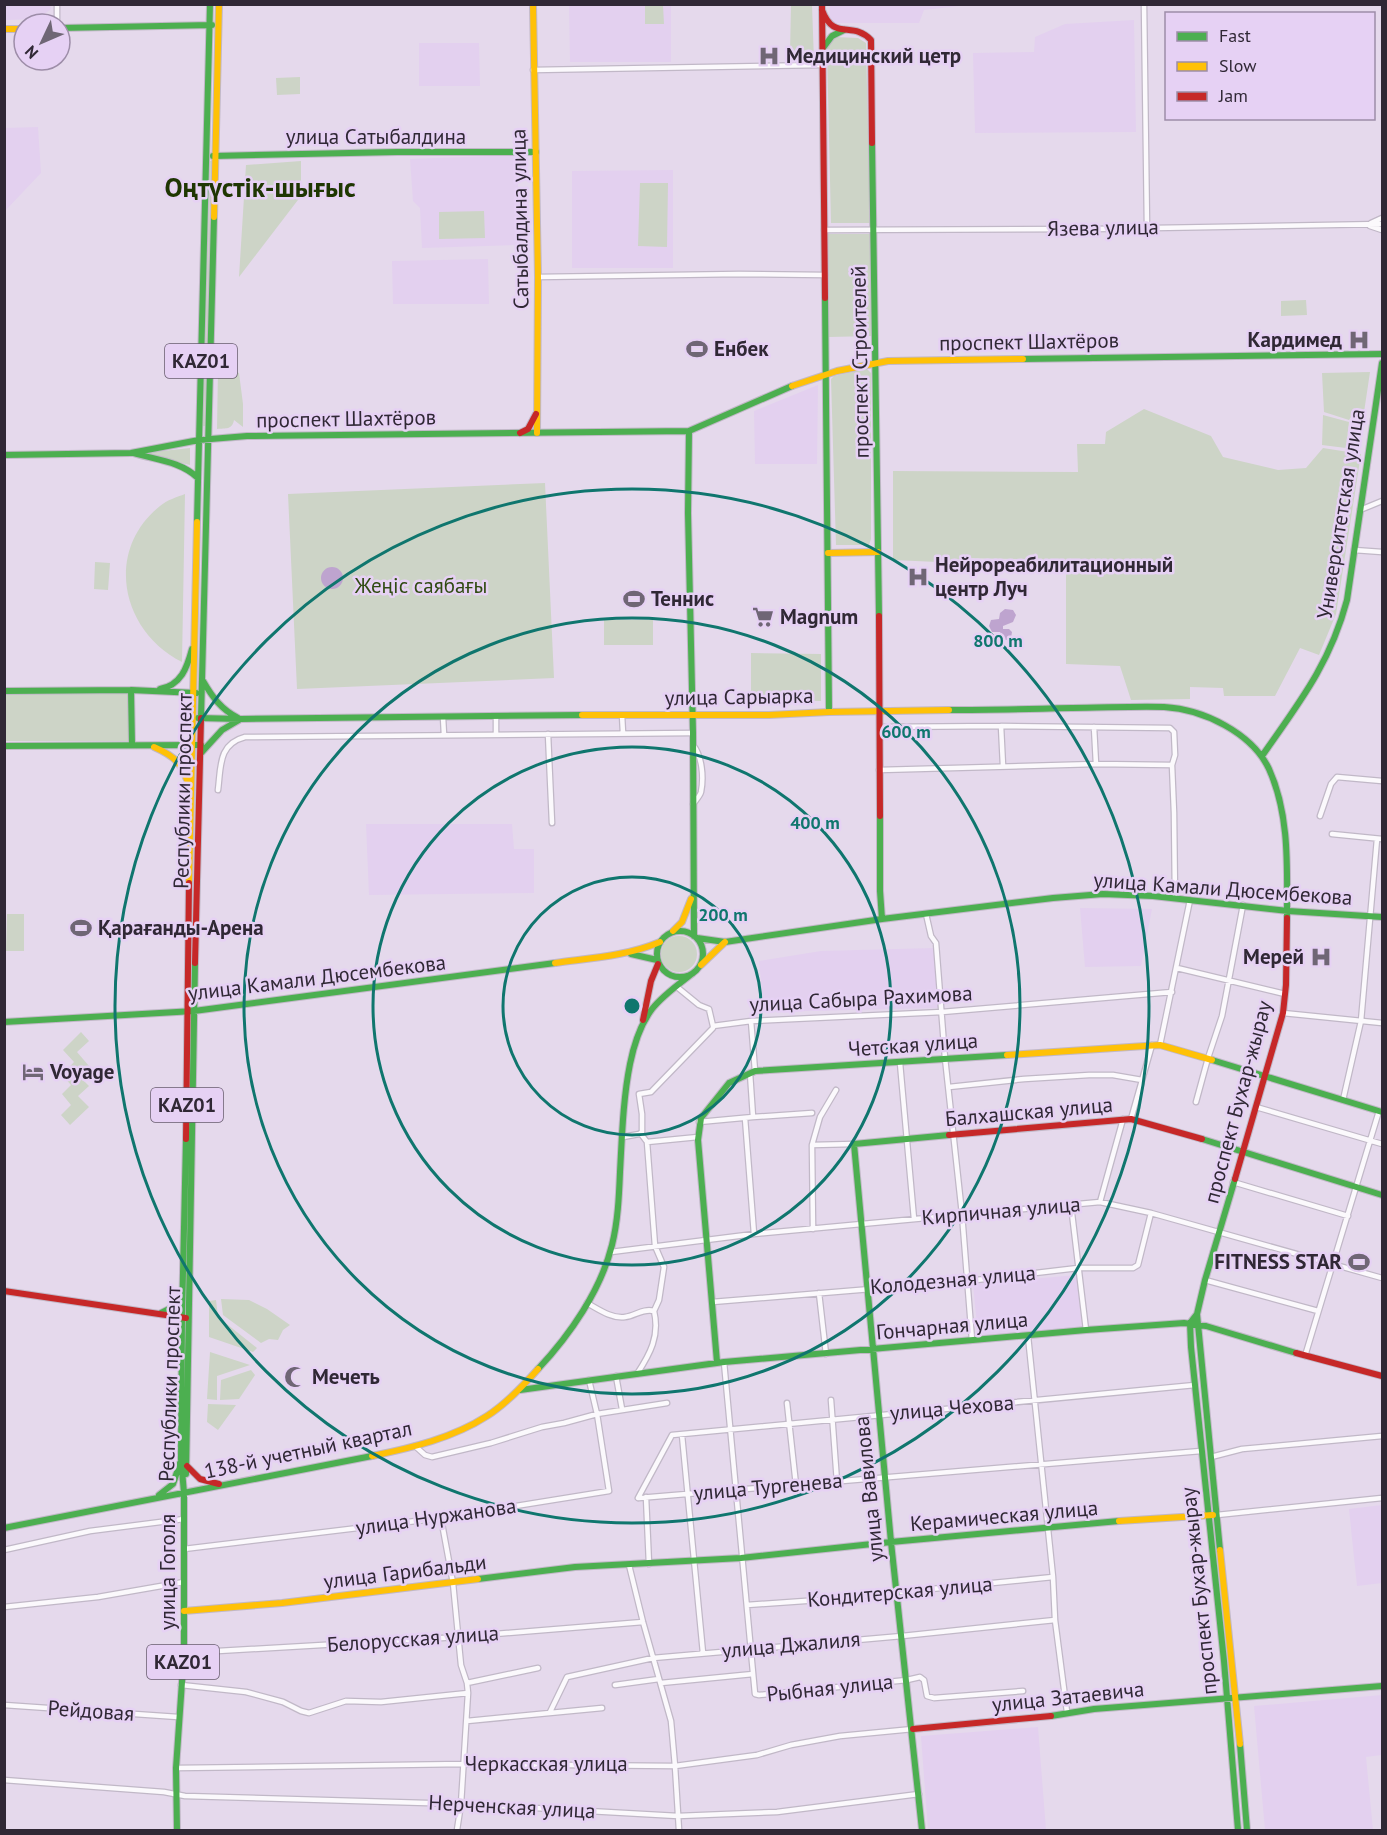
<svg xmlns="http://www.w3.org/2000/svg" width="1387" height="1835" font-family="'PT Sans',sans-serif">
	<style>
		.built { fill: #e3d0ef }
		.green { fill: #cdd4c7 }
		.water { fill: #bea4cf }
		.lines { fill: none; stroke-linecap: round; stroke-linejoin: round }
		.street-casing { stroke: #c1b8c7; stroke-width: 7 }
		.fast-casing { stroke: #c1b8c7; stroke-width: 8 }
		.slow-casing { stroke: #c1b8c7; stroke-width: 8 }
		.jam-casing { stroke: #c1b8c7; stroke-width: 8 }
		.street { stroke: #fbf9fc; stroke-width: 4.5 }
		.fast { stroke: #4caf50; stroke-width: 6 }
		.slow { stroke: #ffc107; stroke-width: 6 }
		.jam { stroke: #c62828; stroke-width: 6 }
		.ring { fill: none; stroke: #0f766e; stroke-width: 3 }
		.labels { text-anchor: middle; stroke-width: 5; stroke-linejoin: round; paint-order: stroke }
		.shield { fill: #e6d1f4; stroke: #675b6e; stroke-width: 1.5 }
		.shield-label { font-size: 20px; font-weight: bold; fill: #302835 }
		.poi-label { font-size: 21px; font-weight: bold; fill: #302835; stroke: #e6d1f4; text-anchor: start }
		.street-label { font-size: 21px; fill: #302835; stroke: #e6d1f4 }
		.park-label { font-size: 21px; fill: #304b12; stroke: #e6d1f4 }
		.district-label { font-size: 27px; font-weight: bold; fill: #1f3603; stroke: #e6d1f4 }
		.centre { fill: #0f766e; stroke: #e6d1f4; stroke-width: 3 }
		.ring-label { font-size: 18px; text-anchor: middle; font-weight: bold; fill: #0f766e; stroke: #e6d1f4; stroke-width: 5; stroke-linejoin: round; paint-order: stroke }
	</style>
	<rect width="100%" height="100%" fill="#e5d9ec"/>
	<path class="built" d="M4 5H50L51 9 38 19 5 20Z
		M569 5H671V62H570Z
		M830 5H968L924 10 919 23H829Z
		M1134 20 1136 132 975 133 973 53 1034 52 1035 37 1065 24Z
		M419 43H479L480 86H419Z
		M38 127 41 173 5 211V128Z
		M517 155 520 245 422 248 420 208 413 201 410 159Z
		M673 170V268H572V171Z
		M488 259 489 304H393L392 261Z
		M818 385 817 464H755L754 411Z
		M366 824H512L514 849H534V893L369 895Z
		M1080 908 1152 909 1141 966 1085 967Z
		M934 948 938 1008 764 1012 759 961 821 951Z
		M1077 1275 1082 1327 978 1336 973 1284Z
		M1382 1505V1583L1357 1586 1349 1509Z
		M1382 1695V1755L1366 1757 1373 1830H1265L1254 1706Z
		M1038 1727 1046 1830H928L921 1736Z"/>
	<path class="green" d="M645 5H663L664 24H645Z
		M791 5H812L814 61 787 62 790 53Z
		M835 37 858 38 866 43 870 223H831L827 50 829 42Z
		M300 77V94L277 95 276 78Z
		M210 161H213L206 426H203Z
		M301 161V196L239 277 246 165Z
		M640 183H668L667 247 638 246Z
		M484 211 485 238 439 239V212Z
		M828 234H871L872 336 829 337Z
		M1306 300 1307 315 1281 316V301Z
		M867 369 871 373V539L869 545H836L831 379 834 376Z
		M218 370 234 371 239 373 243 404V427L234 420C232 430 226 428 217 429Z
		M1370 372 1363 419 1351 417 1349 420 1324 412 1322 373Z
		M1144 409 1211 436 1223 457 1278 470 1306 468 1323 448 1361 454 1336 614 1319 655 1300 648 1275 696H1224L1223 688 1190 687V699L1131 700 1120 666 1066 664V560L961 558 960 563 893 560V471L1078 472 1077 444H1105L1106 432Z
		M1323 415 1349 422 1346 448 1322 445Z
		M190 448V465L146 455 144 453Z
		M545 483 554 678 297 689 288 494Z
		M185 494 182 662C121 631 104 551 160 506 167 500 177 497 185 494Z
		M95 562 110 563 108 590 94 589Z
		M604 620H653V645H604Z
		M751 653 821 654V701L751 700Z
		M5 694H131L130 741H5Z
		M7 914H24V951H6Z
		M661 954a18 18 0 1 1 36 0a18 18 0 1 1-36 0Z
		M81 1032 89 1041 77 1052 89 1066 79 1076 89 1086 78 1096 89 1107 70 1125 61 1115 71 1105 62 1094 71 1085 62 1075 74 1062 63 1050Z
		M221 1299 249 1300 267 1309 290 1325 283 1330 278 1340 269 1339 261 1343 223 1315Z
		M216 1300 218 1317 257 1348 253 1352 209 1337V1301Z
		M210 1352 250 1365 217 1376V1400L207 1399Z
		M251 1370 255 1375 239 1399 220 1400 221 1380Z
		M208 1404 236 1405 218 1430 207 1422Z"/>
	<path class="water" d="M321 578a11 11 0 1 1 22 0a11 11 0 1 1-22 0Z
		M1005 609 1013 610 1016 615 1013 622 1003 626V629H1009L1012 632 1011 638 1007 640 1002 639 1000 632H992L989 626 991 620 999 619 1000 613Z"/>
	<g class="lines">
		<defs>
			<path id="street" d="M57 4V24
				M1144 4 1147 228
				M533 70 823 65
				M1371 223 1382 218
				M1370 226 1382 230
				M824 230 1095 229 1382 224
				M538 277 739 274 825 275
				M1360 510 1382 501
				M1354 550 1382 552
				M622 715 623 733
				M496 716V735
				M443 717 444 735
				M1001 726 1170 728 1174 732 1175 755 1172 765
				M880 727 1001 726 1003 766
				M1094 727 1096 764
				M548 734 552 823
				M879 770 1096 764 1172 765 1174 813 1175 898
				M218 790C221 767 218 744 245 737L693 733
				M693 804C696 800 700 796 701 792 704 777 702 756 693 745
				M1320 816 1331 784 1337 777 1382 781
				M1332 834 1382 839
				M926 914 931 936 936 943 945 1058 962 1214 972 1340
				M1177 968 1285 994
				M677 987 699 1005 709 1009 713 1026
				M1283 1013 1382 1023
				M751 1021 755 1071
				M1160 1045 1190 900
				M900 1063 914 1219
				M949 1087 1024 1079 1089 1075H1113L1142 1080
				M1343 1100 1361 1021 1377 839
				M1196 1102 1208 1058 1222 1016 1243 905
				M1256 1107 1382 1144
				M753 1117 812 1113
				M745 1118 754 1234
				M1131 1119 1152 1045
				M699 1122 753 1117 750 1073
				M641 1134 647 1142 655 1246 664 1267 659 1300 654 1311
				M623 1137 639 1134 642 1132V1114L639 1094 651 1092 713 1028V1026L751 1021 942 1012 1172 992
				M647 1142 698 1137
				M812 1145 854 1144
				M1233 1182 1348 1216
				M1100 1202 1123 1119
				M1071 1205 1086 1330
				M813 1229 812 1145 820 1117 836 1090
				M611 1252 754 1234 1100 1202 1151 1213 1382 1278
				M1205 1280 1318 1311
				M819 1293 826 1354
				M712 1302 968 1281 1078 1268H1133L1138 1265 1151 1213
				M587 1303C598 1309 612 1319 625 1317 635 1316 643 1308 654 1311 660 1336 650 1354 637 1374
				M1028 1336 1053 1577 1055 1620 1067 1712
				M1305 1356 1379 1111
				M724 1362 755 1694 759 1695 907 1680 920 1677 924 1680 927 1696 934 1698 1023 1691
				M616 1376 622 1409
				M831 1400 837 1482
				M787 1403 796 1485
				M682 1435 703 1653
				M415 1446 425 1455 432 1457 491 1443 542 1427 564 1423 597 1414 667 1403
				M1211 1457 1242 1449 1382 1436
				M646 1497 649 1564
				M638 1498 672 1435 1195 1385
				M639 1498 1201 1451
				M1217 1515 1382 1498
				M441 1518 453 1583 461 1665 467 1683 468 1693 461 1804 457 1830
				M184 1549 441 1518 609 1491 597 1414 589 1380
				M4 1550 90 1531 184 1519
				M629 1565 643 1622 671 1721 675 1766 679 1830
				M747 1605 819 1600 1053 1577
				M4 1607 98 1597 184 1582
				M184 1653 459 1637 643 1622
				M467 1683 538 1668
				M661 1683 753 1674
				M181 1685 246 1692 283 1702 301 1711 309 1713 346 1701 381 1702 468 1693
				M615 1685 659 1679
				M4 1705 178 1717
				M550 1712 567 1677 653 1658 902 1636 1055 1620
				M467 1721 602 1708
				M176 1768 464 1764 675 1766 757 1755 791 1745 840 1736 913 1729
				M4 1780 164 1792 185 1796 461 1804 678 1816 777 1812 919 1794"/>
			<path id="fast" d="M60 28 212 25
				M823 48 832 36 844 30
				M872 143 879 616
				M213 156 397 152H536
				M825 298 829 712
				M1023 359 1382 354
				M689 431 688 513 693 733 694 936
				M133 453C156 460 180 461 198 478
				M4 455 131 453 199 440 247 436 689 431 792 386
				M197 522 210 4
				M203 681C213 698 221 709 238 718
				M160 689C181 685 187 668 192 649
				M131 690 132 745
				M4 691 131 690 196 693
				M949 710C990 710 1031 709 1072 708 1102 708 1133 706 1164 707 1203 709 1252 733 1269 769 1290 815 1287 869 1287 918
				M198 718 241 719 582 715
				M201 718 214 217
				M4 746 201 745
				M201 753 222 730 239 720
				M1262 756C1299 703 1330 664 1347 600L1382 363
				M880 816V891L882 919
				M657 954a23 23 0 1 1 46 0a23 23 0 1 1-46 0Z
				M697 938 725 942 882 919 1053 898 1103 894 1153 896 1288 911 1382 917
				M631 954 657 960
				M4 1022 194 1011 555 963
				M1212 1060 1382 1112
				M1202 1139 1382 1195
				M161 1313 177 1305 182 1298
				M1197 1314 1190 1323 1191 1347 1224 1661 1238 1830
				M717 1362 698 1140 701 1118 729 1083 755 1071 1007 1055
				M538 1369C570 1335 601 1290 612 1245 618 1221 619 1196 620 1172 622 1136 623 1099 630 1064 634 1044 640 1025 652 1009 663 995 679 984 693 973
				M520 1390 724 1362 1086 1330 1184 1323 1206 1326 1296 1353
				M186 1474 195 963
				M159 1495 173 1484 180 1463
				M4 1528 372 1456
				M1220 1550 1197 1314 1205 1280 1235 1179
				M478 1579 575 1567 741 1558 891 1542 1119 1521
				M1051 1716 1094 1709 1382 1686
				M1240 1744 1247 1830
				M177 1830 176 1768 184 1653V1493L181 1459 182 1317 186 1139
				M922 1830 891 1542 854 1144 949 1135"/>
			<path id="slow" d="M533 4 538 277 537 433
				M4 29H24
				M214 217 219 4
				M792 386 837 371 888 361 1023 359
				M828 553 878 552
				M582 715H769L829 712 949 710
				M154 747C177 757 183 765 190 789
				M189 883 197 522
				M673 931 682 922 691 899
				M555 963C591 958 627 956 660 942
				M701 965 725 942
				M1007 1055 1160 1045 1212 1060
				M372 1456C411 1448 453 1438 487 1416 506 1404 523 1386 538 1369
				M1119 1521 1213 1515
				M1220 1550 1240 1744
				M184 1611 282 1603 478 1579"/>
			<path id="jam" d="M822 4 825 298
				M822 10C834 42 852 20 871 40L872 143
				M520 433 528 429 536 414
				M879 616 880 816
				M195 963 201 718
				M643 1020 651 981 658 964
				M949 1135 1131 1119 1202 1139
				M186 1139 189 883
				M1235 1179 1283 1013 1286 985 1287 918
				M4 1291 186 1318
				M1296 1353 1382 1376
				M187 1466 200 1479 219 1484
				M913 1729 1051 1716"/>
		</defs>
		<use href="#street" class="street-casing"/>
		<use href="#fast" class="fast-casing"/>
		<use href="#slow" class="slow-casing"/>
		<use href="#jam" class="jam-casing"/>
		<use href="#street" class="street"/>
		<use href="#fast" class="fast"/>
		<use href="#slow" class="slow"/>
		<use href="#jam" class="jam"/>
	</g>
	<g class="ring">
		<circle cx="632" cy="1006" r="129"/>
		<circle cx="632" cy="1006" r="259"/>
		<circle cx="632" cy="1006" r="388"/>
		<circle cx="632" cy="1006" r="517"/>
	</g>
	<defs>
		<symbol id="hospital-bare" viewBox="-9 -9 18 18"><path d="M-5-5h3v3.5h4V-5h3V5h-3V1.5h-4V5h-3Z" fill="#6f6675" stroke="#e6d1f4" stroke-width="2.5" paint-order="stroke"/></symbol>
		<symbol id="stadium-bare" viewBox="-9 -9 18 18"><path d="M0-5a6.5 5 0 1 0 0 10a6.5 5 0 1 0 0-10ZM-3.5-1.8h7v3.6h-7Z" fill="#6f6675" stroke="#e6d1f4" stroke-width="2.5" paint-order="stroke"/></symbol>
		<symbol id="supermarket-bare" viewBox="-9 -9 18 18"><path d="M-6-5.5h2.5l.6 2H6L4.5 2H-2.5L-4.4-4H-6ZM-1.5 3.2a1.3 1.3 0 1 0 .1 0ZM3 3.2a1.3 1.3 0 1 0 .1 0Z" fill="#6f6675" stroke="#e6d1f4" stroke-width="2.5" paint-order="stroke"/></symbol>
		<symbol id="hotel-bare" viewBox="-9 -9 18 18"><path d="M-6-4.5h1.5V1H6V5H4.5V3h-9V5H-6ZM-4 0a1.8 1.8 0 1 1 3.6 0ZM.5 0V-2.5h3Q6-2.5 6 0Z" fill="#6f6675" stroke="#e6d1f4" stroke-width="2.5" paint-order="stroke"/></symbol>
		<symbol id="mosque-bare" viewBox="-9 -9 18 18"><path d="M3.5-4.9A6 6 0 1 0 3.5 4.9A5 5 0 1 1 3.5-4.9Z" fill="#6f6675" stroke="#e6d1f4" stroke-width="2.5" paint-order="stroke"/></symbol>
	</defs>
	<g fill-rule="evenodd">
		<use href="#hospital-bare" x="754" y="41" width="30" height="30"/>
		<use href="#hospital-bare" x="1344" y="325" width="30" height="30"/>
		<use href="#stadium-bare" x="682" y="334" width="30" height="30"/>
		<use href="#hospital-bare" x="903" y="562" width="30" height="30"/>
		<use href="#stadium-bare" x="619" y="584" width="30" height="30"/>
		<use href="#supermarket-bare" x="748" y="602" width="30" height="30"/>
		<use href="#stadium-bare" x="66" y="913" width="30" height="30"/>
		<use href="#hospital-bare" x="1306" y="942" width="30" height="30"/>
		<use href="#hotel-bare" x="18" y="1057" width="30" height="30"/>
		<use href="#stadium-bare" x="1344" y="1247" width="30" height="30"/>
		<use href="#mosque-bare" x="280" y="1362" width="30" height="30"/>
	</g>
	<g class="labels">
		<g class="shield">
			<rect x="165" y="344" width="72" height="34" rx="4.5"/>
			<rect x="151" y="1088" width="72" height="34" rx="4.5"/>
			<rect x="147" y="1645" width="72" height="34" rx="4.5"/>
		</g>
		<g class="shield-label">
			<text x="201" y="368">KАZ01</text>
			<text x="187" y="1112">KАZ01</text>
			<text x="183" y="1669">KАZ01</text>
		</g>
		<g class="poi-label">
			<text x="786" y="63">Медицинский цетр</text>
			<text x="1342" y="347" text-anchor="end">Кардимед</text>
			<text x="714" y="356">Енбек</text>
			<text x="935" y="572">Нейрореабилитационный<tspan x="935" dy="24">центр Луч</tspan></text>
			<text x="651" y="606">Теннис</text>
			<text x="780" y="624">Magnum</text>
			<text x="98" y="935">Қарағанды-Арена</text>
			<text x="1304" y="964" text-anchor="end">Мерей</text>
			<text x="50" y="1079">Voyage</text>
			<text x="1342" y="1269" text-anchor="end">FITNESS STAR</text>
			<text x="312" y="1384">Мечеть</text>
		</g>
		<g class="street-label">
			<text x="376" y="144">улица Сатыбалдина</text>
			<text transform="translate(520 219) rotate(-91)" y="7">Сатыбалдина улица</text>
			<text transform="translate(1103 228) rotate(-1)" y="7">Язева улица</text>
			<text transform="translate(1029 342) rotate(-1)" y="7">проспект Шахтёров</text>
			<text transform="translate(860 362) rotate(-91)" y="7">проспект Строителей</text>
			<text transform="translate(346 419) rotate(-1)" y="7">проспект Шахтёров</text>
			<text transform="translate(1341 514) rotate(-81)" y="7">Университетская улица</text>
			<text transform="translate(739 697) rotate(-1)" y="7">улица Сарыарка</text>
			<text transform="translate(183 791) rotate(-89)" y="7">Республики проспект</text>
			<text transform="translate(1223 889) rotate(4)" y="7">улица Камали Дюсембекова</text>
			<text transform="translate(317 978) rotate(-7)" y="7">улица Камали Дюсембекова</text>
			<text transform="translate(861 999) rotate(-3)" y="7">улица Сабыра Рахимова</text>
			<text transform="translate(913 1045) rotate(-4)" y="7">Четская улица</text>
			<text transform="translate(1238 1102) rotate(-75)" y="7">проспект Бухар-жырау</text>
			<text transform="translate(1029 1112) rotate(-5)" y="7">Балхашская улица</text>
			<text transform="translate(1001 1211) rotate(-5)" y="7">Кирпичная улица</text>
			<text transform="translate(953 1280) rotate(-5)" y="7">Колодезная улица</text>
			<text transform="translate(952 1326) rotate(-5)" y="7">Гончарная улица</text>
			<text transform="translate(170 1384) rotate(-88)" y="7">Республики проспект</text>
			<text transform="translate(952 1408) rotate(-5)" y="7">улица Чехова</text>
			<text transform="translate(308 1450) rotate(-12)" y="7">138-й учетный квартал</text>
			<text transform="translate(768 1487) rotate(-5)" y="7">улица Тургенева</text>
			<text transform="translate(869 1489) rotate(-96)" y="7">улица Вавилова</text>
			<text transform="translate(1004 1516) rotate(-5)" y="7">Керамическая улица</text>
			<text transform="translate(436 1517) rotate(-8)" y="7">улица Нуржанова</text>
			<text transform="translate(168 1572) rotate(-90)" y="7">улица Гоголя</text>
			<text transform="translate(405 1572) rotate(-7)" y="7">улица Гарибальди</text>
			<text transform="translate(1199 1591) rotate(-96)" y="7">проспект Бухар-жырау</text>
			<text transform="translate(900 1592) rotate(-5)" y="7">Кондитерская улица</text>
			<text transform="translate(413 1639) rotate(-4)" y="7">Белорусская улица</text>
			<text transform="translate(791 1645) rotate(-5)" y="7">улица Джалиля</text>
			<text transform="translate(830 1688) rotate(-6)" y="7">Рыбная улица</text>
			<text transform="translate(1068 1697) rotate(-6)" y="7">улица Затаевича</text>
			<text transform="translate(91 1711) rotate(4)" y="7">Рейдовая</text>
			<text x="546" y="1771">Черкасская улица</text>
			<text transform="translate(512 1807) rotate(3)" y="7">Нерченская улица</text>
		</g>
		<g class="park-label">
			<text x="421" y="593">Жеңіс саябағы</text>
		</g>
		<g class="district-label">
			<text x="260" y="197">Оңтүстік-шығыс</text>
		</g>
	</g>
	<circle cx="632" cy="1006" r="9" class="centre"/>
	<g class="ring-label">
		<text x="998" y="647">800 m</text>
		<text x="906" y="738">600 m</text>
		<text x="815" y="829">400 m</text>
		<text x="723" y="921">200 m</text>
	</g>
	<rect width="1387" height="1835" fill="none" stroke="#302835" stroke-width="12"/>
	<rect x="1165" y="12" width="210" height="108" fill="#e6d1f4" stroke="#9d8da8" stroke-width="1.5"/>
	<rect x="1177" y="32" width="30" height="9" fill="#4caf50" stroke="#9d8da8" stroke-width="1.5"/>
	<text x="1219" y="42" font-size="18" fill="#302835">Fast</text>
	<rect x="1177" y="62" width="30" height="9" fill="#ffc107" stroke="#9d8da8" stroke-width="1.5"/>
	<text x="1219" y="72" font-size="18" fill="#302835">Slow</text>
	<rect x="1177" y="92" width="30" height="9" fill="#c62828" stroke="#9d8da8" stroke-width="1.5"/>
	<text x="1219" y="102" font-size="18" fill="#302835">Jam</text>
	<g transform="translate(42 42) rotate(226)"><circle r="28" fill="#e6d1f4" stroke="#9d8da8" stroke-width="1.5"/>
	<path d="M0-4.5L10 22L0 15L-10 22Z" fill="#6f6675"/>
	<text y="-9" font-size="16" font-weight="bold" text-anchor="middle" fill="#302835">N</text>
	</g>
</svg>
